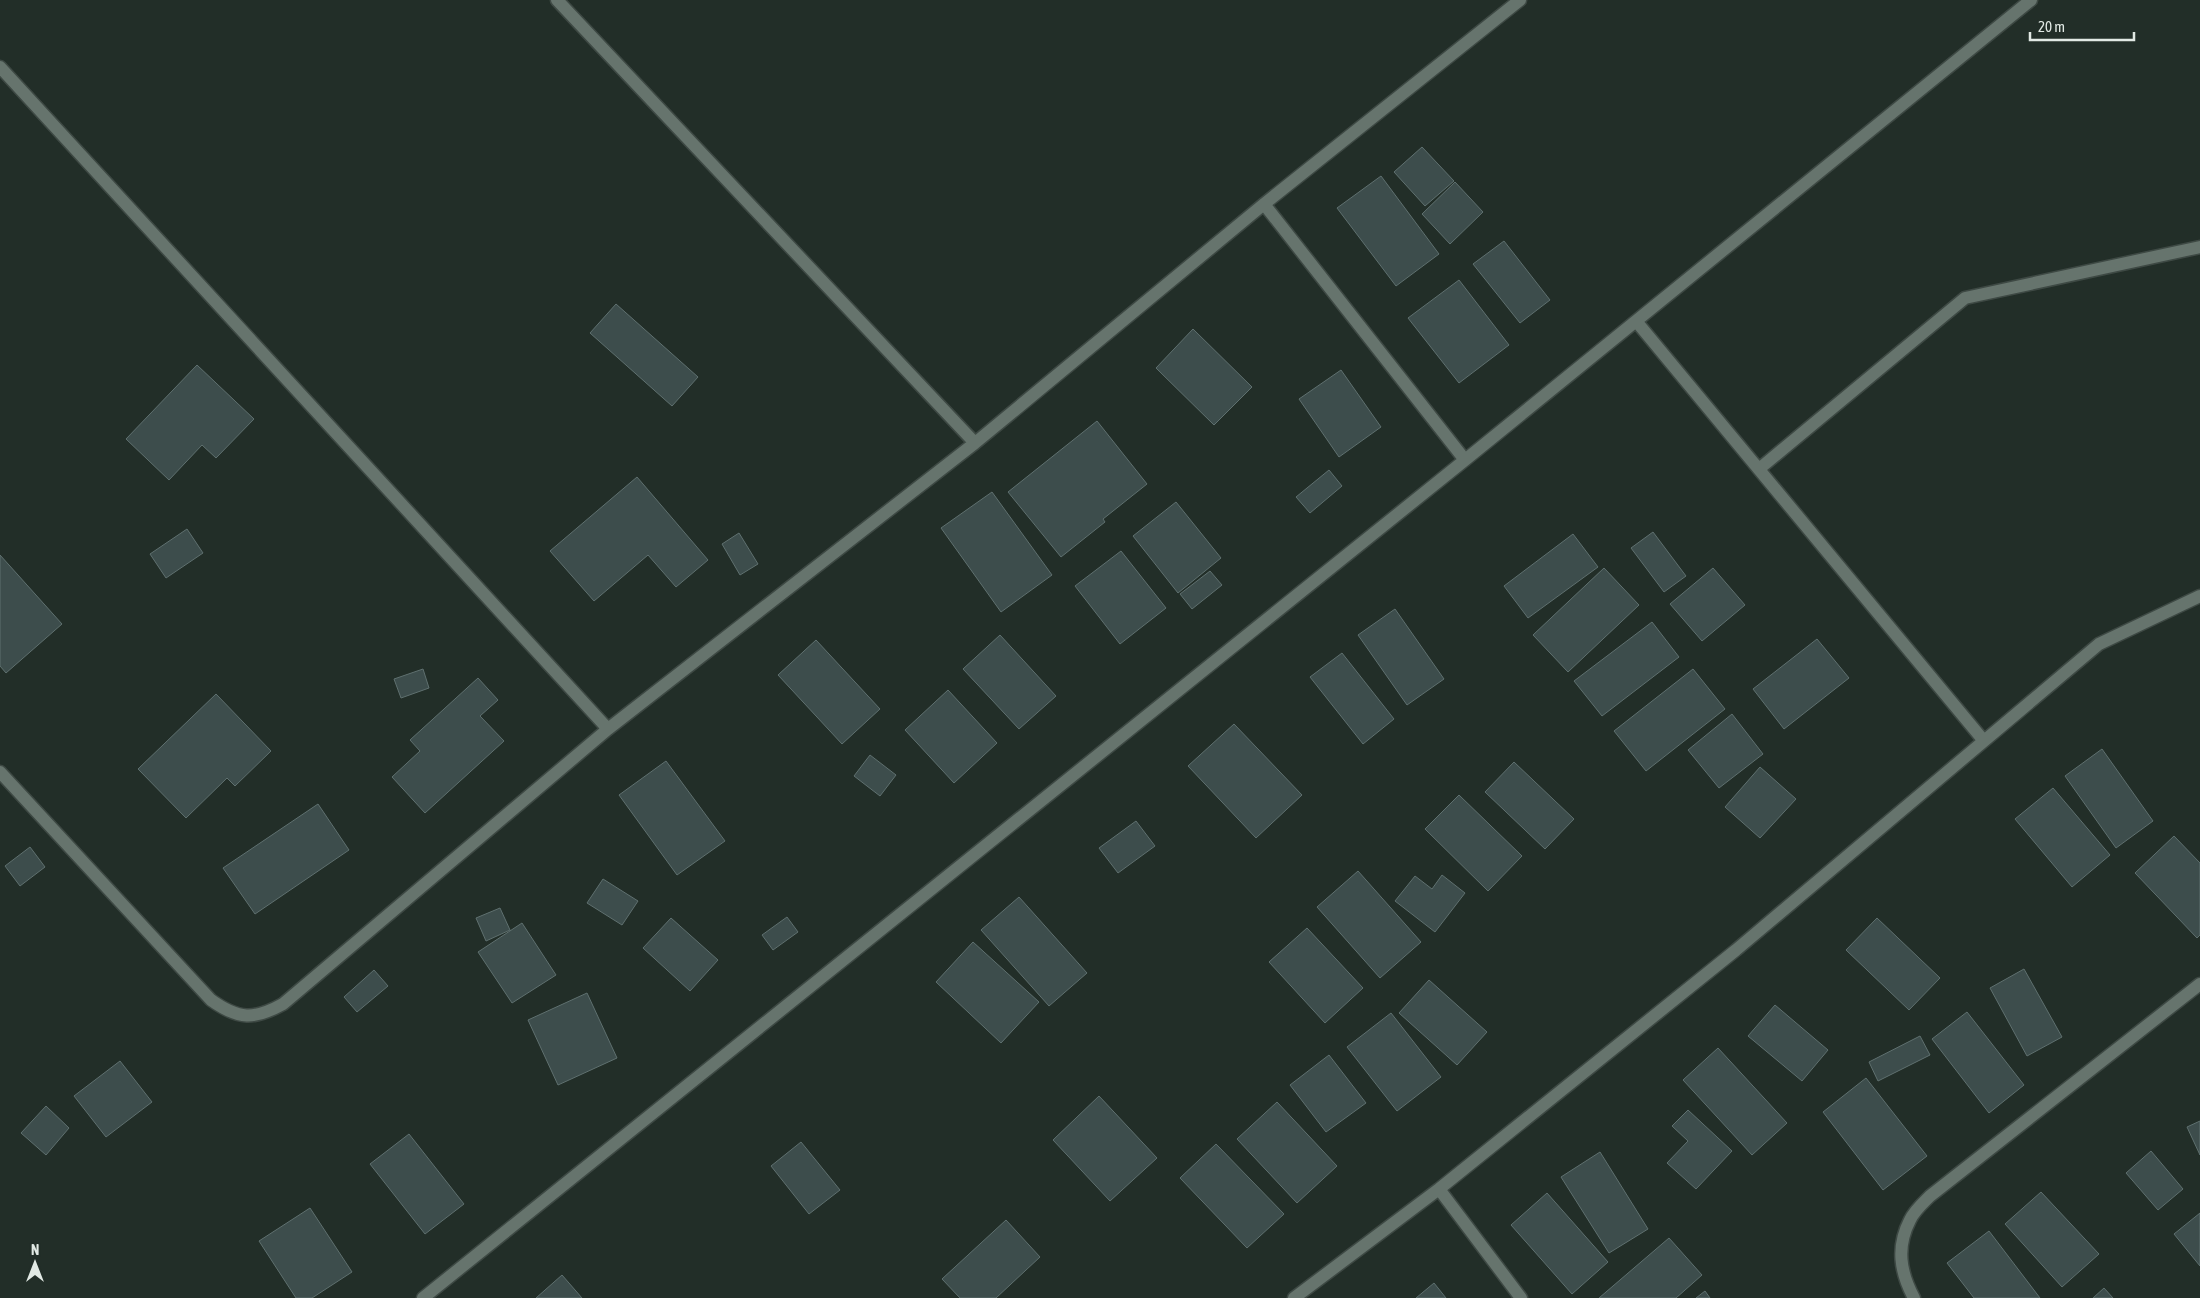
<svg xmlns="http://www.w3.org/2000/svg" width="2200" height="1298" font-family="'Asap Condensed',sans-serif">
	<style>
		.building { fill: #3d4d4c; stroke: #5f706f }
		.lines { fill: none; stroke-linecap: round; stroke-linejoin: round }
		.minor-casing { stroke: #3e4944; stroke-width: 15 }
		.minor { stroke: #66746d; stroke-width: 12 }
	</style>
	<rect width="100%" height="100%" fill="#222e28"/>
	<path class="building" d="M1422 147 1454 181 1425 206 1394 172Z
		M1381 176 1439 254 1396 286 1337 208Z
		M1455 182 1483 212 1450 244 1422 214Z
		M1504 241 1550 300 1520 323 1473 264Z
		M1459 280 1509 345 1459 383 1408 318Z
		M616 304 698 377 672 406 590 333Z
		M1193 329 1252 387 1214 425 1156 368Z
		M197 365 254 419 216 458 202 445 169 480 126 439Z
		M1341 370 1381 427 1339 457 1299 399Z
		M1097 421 1147 484 1103 519 1105 522 1061 557 1008 492Z
		M1329 470 1342 486 1310 513 1296 497Z
		M637 477 708 560 676 587 648 555 594 601 550 551Z
		M992 492 1052 575 1001 612 941 528Z
		M1176 502 1221 558 1178 593 1133 536Z
		M187 529 203 553 166 578 150 554Z
		M1653 532 1686 576 1664 592 1631 548Z
		M739 533 758 564 740 575 722 544Z
		M1573 534 1598 567 1528 618 1504 586Z
		M1121 551 1166 608 1120 644 1075 586Z
		M0 555 62 624 6 673 0 666Z
		M1604 568 1639 605 1568 672 1533 635Z
		M1713 568 1745 605 1702 641 1670 604Z
		M1210 571 1222 585 1192 609 1180 594Z
		M1395 609 1444 679 1407 705 1358 635Z
		M1652 622 1679 657 1602 716 1574 681Z
		M1000 635 1056 696 1019 729 963 669Z
		M1817 639 1849 678 1784 729 1753 689Z
		M816 640 880 709 842 744 778 675Z
		M1342 653 1394 719 1363 744 1310 677Z
		M423 669 429 688 401 698 394 679Z
		M1693 669 1725 709 1646 771 1614 731Z
		M478 678 498 700 480 716 504 741 425 813 392 777 420 751 410 740Z
		M948 690 997 743 954 783 905 730Z
		M216 694 271 751 235 786 227 778 186 818 138 769Z
		M1732 714 1763 754 1719 788 1688 750Z
		M1234 724 1302 795 1256 838 1188 766Z
		M2102 749 2153 821 2116 848 2065 776Z
		M870 755 896 775 880 796 854 776Z
		M666 761 725 841 677 875 619 795Z
		M1514 762 1574 819 1545 849 1485 792Z
		M1760 767 1796 799 1760 838 1725 807Z
		M2053 788 2110 855 2072 887 2015 819Z
		M1459 795 1522 856 1488 891 1425 829Z
		M318 804 349 850 255 914 223 868Z
		M1136 821 1155 846 1118 873 1099 848Z
		M2174 836 2200 863V935L2197 938 2135 873Z
		M30 847 45 867 20 886 5 866Z
		M1358 871 1421 942 1380 978 1317 907Z
		M1442 875 1465 893 1435 932 1395 901 1415 876 1432 889Z
		M603 879 638 901 622 925 587 903Z
		M1019 897 1087 973 1049 1006 981 930Z
		M500 908 510 930 486 941 476 918Z
		M787 917 798 932 773 950 762 935Z
		M671 918 718 960 690 991 643 948Z
		M1877 918 1940 978 1909 1010 1846 950Z
		M522 923 556 975 512 1003 478 952Z
		M1307 928 1363 988 1325 1023 1269 962Z
		M973 942 1039 1002 1001 1043 936 982Z
		M2024 969 2062 1037 2027 1056 1990 988Z
		M374 970 388 986 357 1012 344 997Z
		M1429 980 1487 1032 1457 1065 1399 1013Z
		M587 993 617 1058 558 1085 528 1020Z
		M1775 1005 1828 1050 1802 1081 1748 1036Z
		M1967 1012 2024 1085 1989 1113 1932 1039Z
		M1391 1013 1441 1077 1397 1111 1347 1047Z
		M1920 1036 1930 1055 1878 1081 1869 1062Z
		M1718 1048 1787 1123 1752 1155 1683 1080Z
		M1329 1055 1366 1103 1326 1132 1290 1085Z
		M120 1061 152 1102 106 1137 74 1096Z
		M1866 1078 1927 1156 1883 1190 1823 1112Z
		M1099 1096 1157 1158 1110 1201 1053 1140Z
		M1277 1102 1337 1166 1297 1203 1237 1139Z
		M46 1106 69 1128 46 1155 21 1133Z
		M1688 1110 1732 1151 1696 1189 1667 1163 1688 1141 1672 1126Z
		M2200 1121V1155L2187 1127Z
		M409 1134 464 1204 425 1234 370 1164Z
		M801 1142 840 1190 809 1214 771 1166Z
		M1216 1144 1284 1214 1247 1248 1180 1178Z
		M2151 1151 2183 1189 2158 1210 2126 1173Z
		M1600 1152 1648 1229 1609 1253 1561 1177Z
		M2041 1192 2099 1254 2062 1287 2005 1224Z
		M1547 1193 1608 1262 1572 1294 1511 1225Z
		M310 1208 352 1272 312 1298H296L259 1241Z
		M2200 1213V1266L2174 1234Z
		M1006 1220 1040 1257 996 1298H960L942 1279Z
		M1989 1231 2040 1298H1974L1947 1263Z
		M1669 1238 1702 1275 1676 1298H1599Z
		M562 1275 582 1298H536Z
		M1434 1283 1446 1298H1416Z
		M2104 1288 2113 1298H2093Z
		M1705 1291 1710 1298H1696Z"/>
	<g class="lines">
		<defs>
			<path id="minor" d="M557 0 975 443
				M0 67 608 729
				M1264 204 1465 460
				M1636 321 1984 741
				M1759 469 1965 298 2200 247
				M0 772 211 1000C239 1020 254 1020 283 1004L608 729 975 443 1264 204 1520 0
				M1439 1189 1521 1298
				M423 1298 1465 460 2031 0
				M1294 1298 1439 1189 1736 950 2099 644 2200 596
				M1914 1298C1900 1272 1896 1247 1910 1220 1914 1211 1923 1203 1930 1196L2200 984"/>
		</defs>
		<use href="#minor" class="minor-casing"/>
		<use href="#minor" class="minor"/>
	</g>
	<g transform="translate(35 1263)" stroke="#222e28" stroke-width="4" paint-order="stroke">
	<path d="M0-4L9 19L0 12L-9 19Z" fill="#e1e9e4"/>
	<text y="-8" font-size="14" font-weight="bold" text-anchor="middle" fill="#e1e9e4">N</text>
	</g>
	<path d="M2030 32v8h104v-8" fill="none" stroke="#e1e9e4" stroke-width="2.5"/>
	<text x="2038" y="32" font-size="15" fill="#e1e9e4" stroke="#222e28" stroke-width="4" paint-order="stroke">20 m</text>
</svg>
